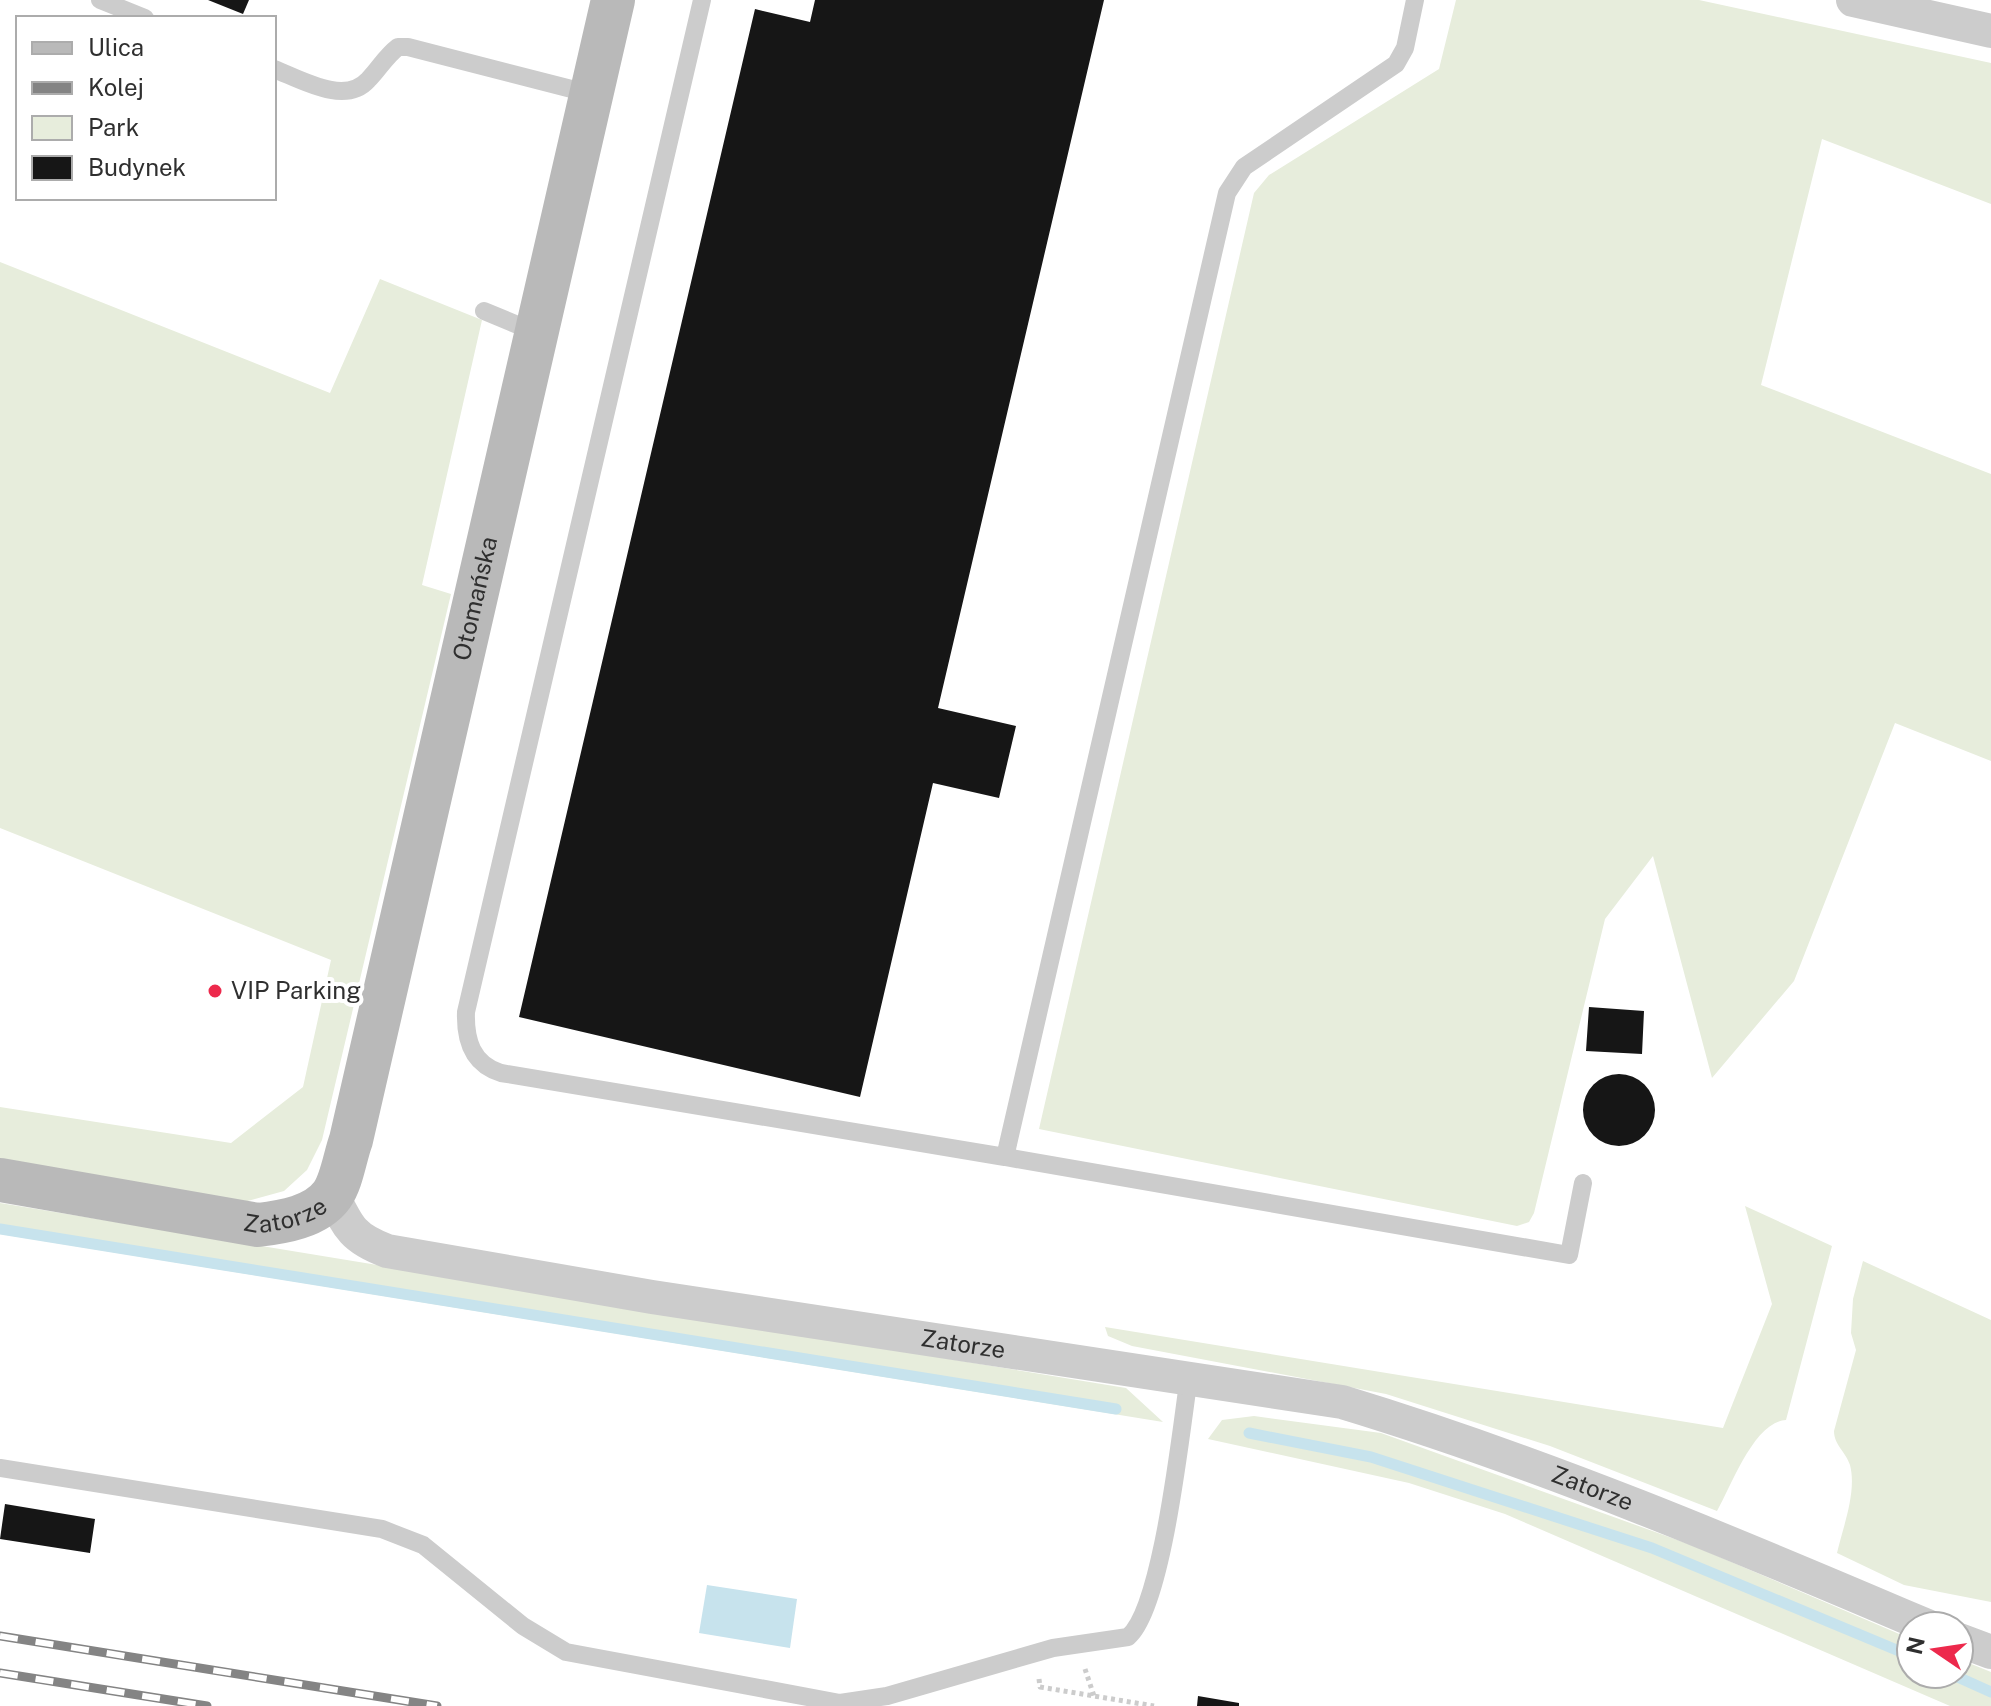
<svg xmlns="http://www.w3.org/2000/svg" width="1991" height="1706" font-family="'Public Sans',sans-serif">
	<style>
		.green { fill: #e7eddc }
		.water { fill: #c7e3ed }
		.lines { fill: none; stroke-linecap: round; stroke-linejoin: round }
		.stream { stroke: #c7e3ed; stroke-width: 11 }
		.building { fill: #161616 }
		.path { stroke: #ccc; stroke-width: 5; stroke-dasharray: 4 4; stroke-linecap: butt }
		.lane { stroke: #ccc; stroke-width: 18 }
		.street { stroke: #ccc; stroke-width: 34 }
		.secondary { stroke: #b9b9b9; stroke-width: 44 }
		.rail-casing { stroke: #848484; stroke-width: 9 }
		.rail { stroke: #fff; stroke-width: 6; stroke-dasharray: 18; stroke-linecap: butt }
		.poi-dot { fill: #ed294c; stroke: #fff; stroke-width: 3 }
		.labels { text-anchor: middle; stroke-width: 8; stroke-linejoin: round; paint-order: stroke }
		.street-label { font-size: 24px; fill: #2f2f2f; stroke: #fff }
		.poi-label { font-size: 24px; fill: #2f2f2f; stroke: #fff; text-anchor: start }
	</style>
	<rect width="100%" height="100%" fill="#fff"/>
	<path class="green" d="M1456 0H1699L1991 63V204L1822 139 1761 385 1991 474V761L1895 723 1794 981 1712 1078 1653 856 1605 919 1534 1213 1529 1222 1517 1226 1039 1129 1254 193 1269 175 1439 69Z
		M0 262 330 393 380 279 482 320 422 585 451 594 322 1140 307 1170 284 1191 240 1203 0 1160V1107L231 1143 303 1087 331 960 0 828Z
		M0 1203 1126 1388 1163 1422 0 1234Z
		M1745 1206 1832 1246 1786 1420C1754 1422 1732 1485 1717 1511L1550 1446 1386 1394 1132 1346 1108 1336 1105 1327 1723 1428 1772 1304Z
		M1863 1261 1991 1320V1602L1904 1585 1837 1553C1843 1527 1857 1492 1850 1465 1846 1452 1834 1445 1834 1431L1856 1350 1851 1333 1853 1299Z
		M1254 1416 1381 1433 1694 1546 1911 1639V1674H1959V1659L1991 1672V1706H1950L1505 1514 1409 1483 1208 1439 1222 1420Z"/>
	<path class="water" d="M707 1585 797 1599 790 1648 699 1633Z"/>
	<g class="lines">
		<path class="stream" d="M0 1229 1116 1409
			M1249 1433 1371 1457 1652 1548 1911 1656
			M1951 1674 1991 1692"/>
	</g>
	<path class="building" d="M208 0H249L243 14Z
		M815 0H1104L938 708 1016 726 999 798 933 783 860 1097 519 1017 755 9 810 22Z
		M1589 1007 1644 1011 1642 1054 1586 1051Z
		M1583 1110a36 36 0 1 1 72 0a36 36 0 1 1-72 0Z
		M5 1504 95 1519 90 1553 0 1539Z
		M1198 1696 1239 1703V1706H1197Z"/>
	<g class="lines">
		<path class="path" d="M1085 1669 1094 1696
			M1039 1679 1040 1687 1154 1706"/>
		<path class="lane" d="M100 0 145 18
			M702 0 466 1012C465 1040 472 1064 501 1073L1005 1157 1227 193 1244 167 1396 64 1405 48 1415 0
			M274 69C300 79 345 106 368 80 379 69 385 57 398 47H408L591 94
			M484 311 537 333
			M1005 1157 1569 1255 1583 1183
			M0 1468 382 1529 423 1545 523 1626 566 1652 840 1703 887 1696 1053 1648 1128 1637C1163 1608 1181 1428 1189 1377"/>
		<g class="street">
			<path d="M1853 0 1991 31"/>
			<path id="s1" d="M332 1194C348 1227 352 1238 387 1251L652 1297 1342 1402C1543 1463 1735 1544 1927 1626"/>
			<path d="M1959 1640 1991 1652"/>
		</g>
		<path class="secondary" id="s2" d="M0 1180 258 1225C283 1222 316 1217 332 1195 342 1181 345 1156 351 1140L613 0"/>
		<defs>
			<path id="rail" d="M0 1636 437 1706
				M0 1673 207 1706"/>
		</defs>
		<use href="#rail" class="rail-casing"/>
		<use href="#rail" class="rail"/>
	</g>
	<circle class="poi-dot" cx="215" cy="991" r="8"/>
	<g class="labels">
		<g class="street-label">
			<text dy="8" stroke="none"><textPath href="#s2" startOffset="958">Otomańska</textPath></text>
			<text dy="8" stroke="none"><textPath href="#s2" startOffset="290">Zatorze</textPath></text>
			<text dy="8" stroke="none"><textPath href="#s1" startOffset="666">Zatorze</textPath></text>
			<text dy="8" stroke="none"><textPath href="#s1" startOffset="1314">Zatorze</textPath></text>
		</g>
		<g class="poi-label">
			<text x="231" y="999">VIP Parking</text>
		</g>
	</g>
	<rect x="16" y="16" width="260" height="184" fill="#ffffff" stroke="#acacac" stroke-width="2"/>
	<rect x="32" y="42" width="40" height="12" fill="#b9b9b9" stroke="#acacac" stroke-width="2"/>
	<text x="88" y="56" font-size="24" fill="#2f2f2f">Ulica</text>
	<rect x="32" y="82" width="40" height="12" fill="#848484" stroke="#acacac" stroke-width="2"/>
	<text x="88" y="96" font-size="24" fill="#2f2f2f">Kolej</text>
	<rect x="32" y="116" width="40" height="24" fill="#e7eddc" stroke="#acacac" stroke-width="2"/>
	<text x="88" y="136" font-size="24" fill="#2f2f2f">Park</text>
	<rect x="32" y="156" width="40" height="24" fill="#161616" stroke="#acacac" stroke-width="2"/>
	<text x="88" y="176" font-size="24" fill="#2f2f2f">Budynek</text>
	<g transform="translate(1935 1650) rotate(283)"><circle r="38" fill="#ffffff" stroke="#acacac" stroke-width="2"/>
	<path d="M0-6L14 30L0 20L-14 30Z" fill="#ed294c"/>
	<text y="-12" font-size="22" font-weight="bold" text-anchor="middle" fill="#2f2f2f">N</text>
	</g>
</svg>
